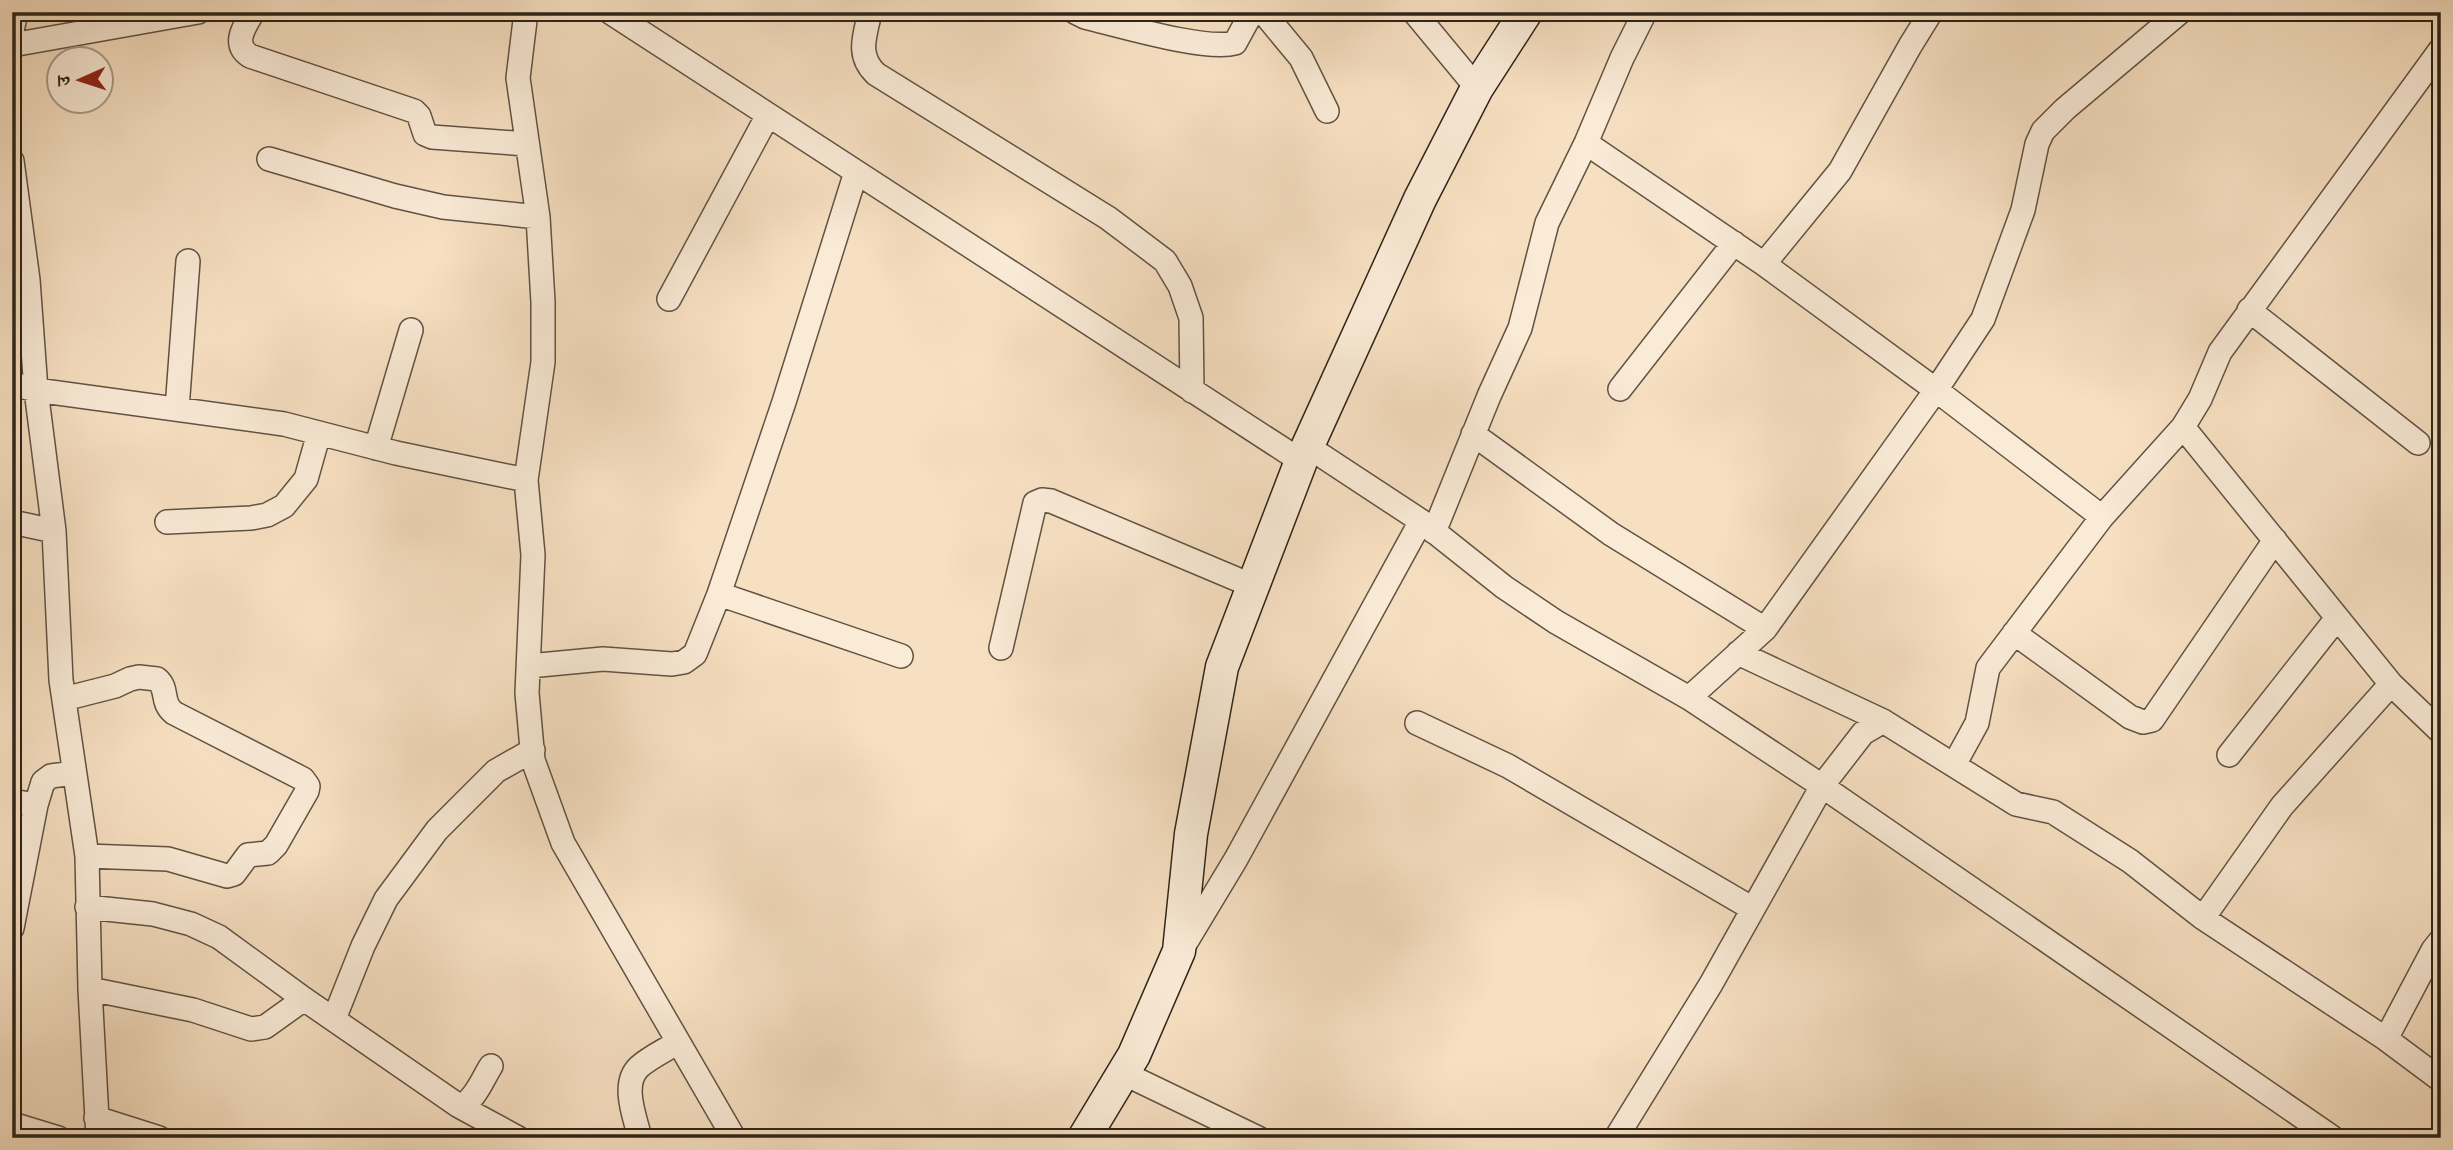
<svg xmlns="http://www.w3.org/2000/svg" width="2453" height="1150" font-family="'IM FELL Double Pica','Noto Serif Devanagari',serif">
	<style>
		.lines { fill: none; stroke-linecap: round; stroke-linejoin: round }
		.street-casing { stroke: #605343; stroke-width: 26 }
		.secondary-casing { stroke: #2d2419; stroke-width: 35 }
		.street { stroke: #faebd7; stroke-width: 23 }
		.secondary { stroke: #faebd7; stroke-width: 32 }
	</style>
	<rect width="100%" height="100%" fill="#f7e0c2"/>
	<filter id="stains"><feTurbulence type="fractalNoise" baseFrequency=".00286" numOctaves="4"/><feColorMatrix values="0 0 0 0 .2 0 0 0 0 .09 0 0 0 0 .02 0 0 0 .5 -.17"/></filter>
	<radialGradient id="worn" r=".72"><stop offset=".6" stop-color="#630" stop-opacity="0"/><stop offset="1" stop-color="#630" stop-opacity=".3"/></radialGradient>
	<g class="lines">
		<defs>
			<path id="street" d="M253 12C244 27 232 44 250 56L414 111 419 116 425 134 432 137 527 144
				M526 12 518 78 538 217 543 302V362L526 480 533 555 527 693 533 760 563 843 734 1138
				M610 12 1301 461
				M870 12C865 36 856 55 876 74L1108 218 1165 261 1180 286 1191 318 1192 391
				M1075 12 1085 17C1119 25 1205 51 1235 43L1252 12
				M1263 12 1301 58 1327 111
				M1414 12 1477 88
				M2180 12 2065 109 2043 131 2037 144 2023 210 1983 319 1936 390 2102 517 2183 427
				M12 31 16 12
				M12 45 198 12
				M2441 49 2220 352 2200 399 2183 427 2391 684 2441 732
				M1586 143 1764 264 1936 390 1765 629 1689 698
				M269 159 395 196 443 207 538 217
				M12 161 28 280 36 390 54 531 61 680 87 856 90 989 98 1138
				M856 172 784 402 719 594 901 656
				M1764 264 1840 171 1910 46 1931 12
				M669 299 768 115
				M2249 310 2418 443
				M12 384 36 390 284 424 396 453 526 480
				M1620 389 1734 243
				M177 409 188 261
				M1473 434 1611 534 1765 629
				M1307 446 1421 521 1504 587 1556 622 1689 698 1822 786 2333 1138
				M376 448 411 330
				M12 522 54 531
				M167 522 251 518 267 515 284 506 306 479 319 433
				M1434 532 1489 396 1520 328 1547 223 1586 143 1622 58 1645 12
				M2014 633 2130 717 2143 722 2152 720 2275 540
				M1001 648 1035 503 1042 500 1051 501 1253 586
				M1738 653 1883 721 2016 804 2053 812 2130 861 2203 918 2386 1039 2441 1080
				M529 666 603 659 672 664 684 662 695 654 719 594
				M64 699 115 686 130 679 139 677 157 679C169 689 160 702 174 713L303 779 308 786 307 791 276 845 268 853 248 855 234 874 227 876 168 859 87 856
				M1417 723 1508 766 1753 909
				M2229 755 2337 618
				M1954 765 1977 723 1988 668 2102 517
				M12 801 36 805
				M87 907 153 914 191 924 219 937 304 999 459 1106C474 1103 483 1078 491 1066
				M2203 918 2282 806 2391 684
				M12 928 36 805 43 782 51 776 74 773
				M1183 947 1236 859 1421 521
				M90 989 193 1010 251 1029 265 1027 304 999
				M334 1019 363 946 386 899 437 830 496 771 533 750
				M2386 1039 2433 950 2441 940
				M1123 1073 1258 1138
				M459 1106 518 1138
				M96 1118 159 1138
				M12 1124 58 1138
				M640 1138C635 1117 621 1084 639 1067 650 1057 666 1050 678 1042
				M1616 1138 1711 984 1822 786 1863 733 1875 726"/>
			<path id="secondary" d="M1084 1138 1134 1055 1179 951 1191 834 1222 667 1301 461 1420 199 1477 88 1526 12"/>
		</defs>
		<use href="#street" class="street-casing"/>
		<use href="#secondary" class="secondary-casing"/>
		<use href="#street" class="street"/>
		<use href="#secondary" class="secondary"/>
	</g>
	<rect width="2453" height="1150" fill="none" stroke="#f7e0c2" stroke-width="42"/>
	<rect x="14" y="14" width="2425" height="1122" fill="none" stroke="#2d2419" stroke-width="3.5"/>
	<rect x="21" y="21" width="2411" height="1108" fill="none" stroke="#2d2419" stroke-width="2"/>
	<g transform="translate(80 80) rotate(267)"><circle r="33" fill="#faebd7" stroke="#a89b8b" stroke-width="2"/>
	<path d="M0-5L12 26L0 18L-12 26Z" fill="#8f2418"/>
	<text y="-10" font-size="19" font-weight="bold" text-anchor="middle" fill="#2d2419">उ</text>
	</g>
	<rect width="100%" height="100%" filter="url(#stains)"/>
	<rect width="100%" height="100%" fill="url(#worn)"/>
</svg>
